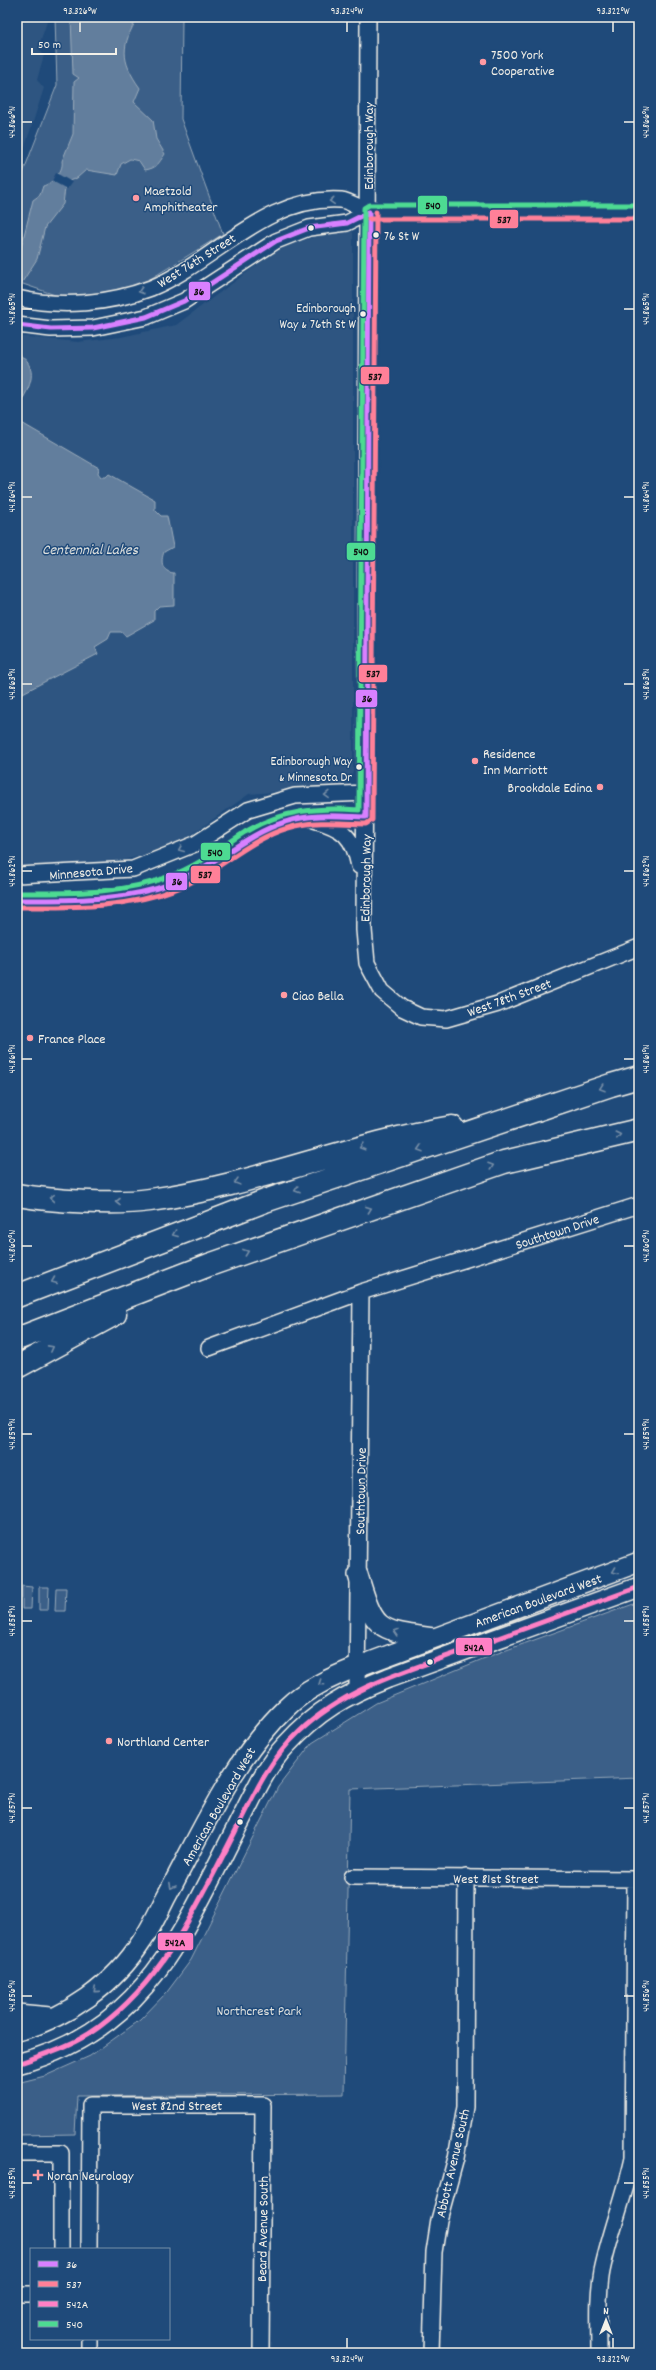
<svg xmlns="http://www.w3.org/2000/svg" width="656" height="2370" font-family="Dekko,sans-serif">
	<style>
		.built { fill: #2d5581 }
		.green { fill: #3a5f88; stroke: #97a8b8 }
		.water { fill: #627e9d; stroke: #9cacbb }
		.pier { fill: #1f4a7a }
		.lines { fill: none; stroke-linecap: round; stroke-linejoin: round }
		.minor-casing { stroke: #f4f1e8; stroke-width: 18 }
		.major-casing { stroke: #f4f1e8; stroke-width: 22 }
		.highway-casing { stroke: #f4f1e8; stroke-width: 25 }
		.minor { stroke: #1f4a7a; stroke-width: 15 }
		.major { stroke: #1f4a7a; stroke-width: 19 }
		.highway { stroke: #1f4a7a; stroke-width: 22 }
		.bus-1-casing { stroke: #1f4a7a; stroke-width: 8 }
		.bus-2-casing { stroke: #1f4a7a; stroke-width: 8 }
		.bus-3-casing { stroke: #1f4a7a; stroke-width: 8 }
		.bus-4-casing { stroke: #1f4a7a; stroke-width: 8 }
		.bus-1 { stroke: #d880ff; stroke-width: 5 }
		.bus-2 { stroke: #ff8098; stroke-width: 5 }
		.bus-3 { stroke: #ff80c5; stroke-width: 5 }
		.bus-4 { stroke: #4ddb92; stroke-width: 5 }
		.oneway { stroke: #748da6 }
		.ticks { fill: none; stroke: #f4f1e8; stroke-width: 1.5 }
		.poi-dot { fill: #ff9aa2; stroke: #1f4a7a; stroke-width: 1.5 }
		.bus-dot { fill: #f4f1e8; stroke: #1f4a7a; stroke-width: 1.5 }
		.labels { text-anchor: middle; stroke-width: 3; stroke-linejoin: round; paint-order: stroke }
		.bus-label { font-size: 13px; fill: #f4f1e8; stroke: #1f4a7a; text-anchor: end }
		.poi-label { font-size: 14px; fill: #f4f1e8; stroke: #1f4a7a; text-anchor: start }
		.street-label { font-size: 14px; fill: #f4f1e8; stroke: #1f4a7a }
		.park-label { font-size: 14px; fill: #e1e2de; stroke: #1f4a7a }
		.water-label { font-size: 15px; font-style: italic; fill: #dee0dd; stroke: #1f4a7a }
		.line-badge { stroke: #1f4a7a; stroke-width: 1.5 }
		.pale-badge-label { font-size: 11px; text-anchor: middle; font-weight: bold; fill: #111 }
		.neatline { fill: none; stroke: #f4f1e8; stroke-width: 1.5 }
		.ticks-label { font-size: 10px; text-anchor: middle; fill: #f4f1e8 }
	</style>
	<rect width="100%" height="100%" fill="#1f4a7a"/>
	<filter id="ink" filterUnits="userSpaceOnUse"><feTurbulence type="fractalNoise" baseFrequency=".025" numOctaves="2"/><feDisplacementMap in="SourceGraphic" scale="8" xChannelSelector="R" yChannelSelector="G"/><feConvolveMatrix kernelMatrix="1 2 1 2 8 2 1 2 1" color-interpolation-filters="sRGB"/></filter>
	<g filter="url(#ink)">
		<path class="built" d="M17 17H46L47 22 38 48 44 55 37 80 44 88 17 171Z
			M329 232H353V772L348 783 335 787 249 794 185 839 152 853 102 865H17V336L78 342 121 337 176 325 280 248Z"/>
		<path class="green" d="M55 17H182L181 119 223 234 134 289 61 297 17 282V188L57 85Z
			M22 1586 32 1587 31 1609H22Z
			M39 1587H49L48 1610H39Z
			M56 1588H66L65 1611H55Z
			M639 1602V1778L350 1789 344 2094 77 2096 75 2134 17 2135V2083L45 2076 90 2056 140 2020 167 1992 191 1960 278 1787 312 1743 376 1703 490 1656Z"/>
		<path class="water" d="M71 17H138C121 46 120 60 140 88L134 102 153 120 156 139 165 154C158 164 157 168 145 170L139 161 130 159 121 164 117 175 86 170 77 178 69 181 65 188 63 204 45 227 37 259 17 290V263L33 200 40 195 43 186C51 184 64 172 62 161L73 134 74 82 79 78 73 74Z
			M17 353C41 368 30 387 19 405H17Z
			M20 422 99 468 98 473 101 477H106L109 474 155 500V510L161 516H167L173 547 164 552C160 562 162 572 174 573V605L159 606 154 611V620L126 636 121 632H111L108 639 95 647 98 654 17 696V424Z"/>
		<path class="pier" d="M56 173 72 182 67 189 52 181Z"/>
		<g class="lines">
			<defs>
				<path id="minor" d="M368 17 364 930 367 963 382 991 402 1008 421 1017 446 1019 498 1004 639 947
					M17 298C61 308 109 304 151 288 215 262 265 195 341 200 349 201 360 208 369 212H639
					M17 325 51 329 93 328 146 317 184 301 276 241 309 228 347 223 369 212
					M314 820C343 828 353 836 359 866
					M17 875 133 869 195 844 248 810 295 796 366 793
					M17 900C65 900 115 904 161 887 176 882 193 875 206 867 235 848 264 824 299 818 321 813 343 816 366 817
					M209 1348 361 1292
					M357 1691 361 1292 639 1205
					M352 1877 639 1879
					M17 2153H61V2249
					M89 2249 90 2105H263L261 2353
					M17 2294H31
					M89 2353V2339
					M431 2353 434 2252 439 2220 456 2158 465 2107 466 1877
					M599 2353C599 2326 597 2297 602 2271 610 2232 625 2196 633 2158L635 1879"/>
				<path id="major" d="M358 1575C375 1631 376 1630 433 1638
					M17 2014 50 2017
					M17 2031C67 2018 114 1985 142 1941 151 1928 158 1913 165 1899 201 1833 232 1760 286 1708 305 1689 332 1677 357 1667L639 1562
					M17 2064C147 2030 182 1933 238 1825 252 1798 265 1767 286 1745 318 1710 345 1695 388 1678L639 1587"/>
				<path id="highway" d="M17 1195C52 1201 115 1205 150 1200 253 1186 349 1144 452 1127
					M17 1296 265 1201 611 1085 639 1077
					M17 1339 209 1265 504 1162 639 1130
					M17 1367 115 1314"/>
			</defs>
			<use href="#minor" class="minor-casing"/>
			<use href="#major" class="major-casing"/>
			<use href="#highway" class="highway-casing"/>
			<use href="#minor" class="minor"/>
			<use href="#major" class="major"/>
			<use href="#highway" class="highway"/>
			<defs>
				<path id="bus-1" d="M17 325 51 329 93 328 146 317 184 301 276 241 309 228 347 223 369 212
					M17 900C70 900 122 902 173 883 213 867 244 835 285 822 311 813 339 816 366 817L369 212"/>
				<path id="bus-2" d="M369 219H639
					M17 907C71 907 124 909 176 889 216 874 247 840 288 828 314 820 340 823 366 824L372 820 376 212"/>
				<path id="bus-3" d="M17 2064C45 2054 75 2045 99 2027 165 1979 199 1902 235 1832 253 1796 269 1760 299 1732 346 1687 409 1670 468 1649 525 1628 582 1608 639 1587"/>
				<path id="bus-4" d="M17 893C69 893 120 895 170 876 198 866 220 848 245 832 282 810 318 807 359 810L364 208 369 205H639"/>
			</defs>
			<use href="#bus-1" class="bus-1-casing"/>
			<use href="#bus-2" class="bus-2-casing"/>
			<use href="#bus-3" class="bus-3-casing"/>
			<use href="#bus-4" class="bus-4-casing"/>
			<use href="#bus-1" class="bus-1"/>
			<use href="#bus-2" class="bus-2"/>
			<use href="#bus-3" class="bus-3"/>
			<use href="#bus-4" class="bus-4"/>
		</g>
		<defs><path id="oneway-chevron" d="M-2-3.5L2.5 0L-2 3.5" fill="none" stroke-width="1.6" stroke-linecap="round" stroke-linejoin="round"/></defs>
		<g class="oneway">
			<use href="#oneway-chevron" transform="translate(332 201) rotate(176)"/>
			<use href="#oneway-chevron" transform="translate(141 291) rotate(163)"/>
			<use href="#oneway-chevron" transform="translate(327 795) rotate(178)"/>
			<use href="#oneway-chevron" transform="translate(181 849) rotate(157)"/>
			<use href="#oneway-chevron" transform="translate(602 1088) rotate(161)"/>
			<use href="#oneway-chevron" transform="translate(618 1135) rotate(-13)"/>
			<use href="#oneway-chevron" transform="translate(362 1147) rotate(164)"/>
			<use href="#oneway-chevron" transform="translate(420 1149) rotate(162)"/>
			<use href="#oneway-chevron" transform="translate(491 1166) rotate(-19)"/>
			<use href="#oneway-chevron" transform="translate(237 1182) rotate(165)"/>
			<use href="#oneway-chevron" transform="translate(297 1190) rotate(161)"/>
			<use href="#oneway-chevron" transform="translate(52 1198) rotate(-176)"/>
			<use href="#oneway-chevron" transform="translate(118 1202) rotate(180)"/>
			<use href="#oneway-chevron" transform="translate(369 1209) rotate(-20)"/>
			<use href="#oneway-chevron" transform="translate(175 1234) rotate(159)"/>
			<use href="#oneway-chevron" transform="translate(246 1252) rotate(-20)"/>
			<use href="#oneway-chevron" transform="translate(54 1281) rotate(158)"/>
			<use href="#oneway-chevron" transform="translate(51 1348) rotate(-28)"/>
			<use href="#oneway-chevron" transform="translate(615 1571) rotate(159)"/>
			<use href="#oneway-chevron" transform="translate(396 1632) rotate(-163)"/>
			<use href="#oneway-chevron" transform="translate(321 1683) rotate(146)"/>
			<use href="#oneway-chevron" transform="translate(172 1886) rotate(118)"/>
			<use href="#oneway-chevron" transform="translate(96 1990) rotate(140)"/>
		</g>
	</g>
	<path class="ticks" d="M80 22V32M347 22V32M613 22V32M22 122H32M624 122H634M22 309H32M624 309H634M22 497H32M624 497H634M22 684H32M624 684H634M22 871H32M624 871H634M22 1059H32M624 1059H634M22 1246H32M624 1246H634M22 1434H32M624 1434H634M22 1621H32M624 1621H634M22 1808H32M624 1808H634M22 1996H32M624 1996H634M22 2183H32M624 2183H634M347 2338V2348M613 2338V2348"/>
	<g class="poi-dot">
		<circle cx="483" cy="62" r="4"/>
		<circle cx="136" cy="198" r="4"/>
		<circle cx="475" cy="761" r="4"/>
		<circle cx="600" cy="787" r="4"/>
		<circle cx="284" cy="995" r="4"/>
		<circle cx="30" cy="1038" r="4"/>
		<circle cx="109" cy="1741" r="4"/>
		<path d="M36 2169h4v4h4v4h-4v4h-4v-4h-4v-4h4z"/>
	</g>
	<g class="bus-dot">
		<circle cx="311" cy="228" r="3.5"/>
		<circle cx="376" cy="235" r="3.5"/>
		<circle cx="363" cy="314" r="3.5"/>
		<circle cx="359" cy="767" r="3.5"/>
		<circle cx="430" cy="1662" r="3.5"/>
		<circle cx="240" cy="1822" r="3.5"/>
	</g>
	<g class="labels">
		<g class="bus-label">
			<text x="384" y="240" text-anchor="start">76 St W</text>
			<text x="356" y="312">Edinborough<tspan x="356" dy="16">Way &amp; 76th St W</tspan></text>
			<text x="352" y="765">Edinborough Way<tspan x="352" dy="16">&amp; Minnesota Dr</tspan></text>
		</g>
		<g class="poi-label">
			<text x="491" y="59">7500 York<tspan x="491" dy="16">Cooperative</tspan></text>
			<text x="144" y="195">Maetzold<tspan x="144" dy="16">Amphitheater</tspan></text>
			<text x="483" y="758">Residence<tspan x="483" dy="16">Inn Marriott</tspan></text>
			<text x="592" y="792" text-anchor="end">Brookdale Edina</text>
			<text x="292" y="1000">Ciao Bella</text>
			<text x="38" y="1043">France Place</text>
			<text x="117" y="1746">Northland Center</text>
			<text x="47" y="2180">Noran Neurology</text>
		</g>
		<g class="street-label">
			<text transform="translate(368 146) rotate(-90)" y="5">Edinborough Way</text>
			<text transform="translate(196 260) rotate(-32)" y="5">West 76th Street</text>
			<text transform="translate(91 871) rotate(-5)" y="5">Minnesota Drive</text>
			<text transform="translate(365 878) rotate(-89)" y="5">Edinborough Way</text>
			<text transform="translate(509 997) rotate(-20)" y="5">West 78th Street</text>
			<text transform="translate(557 1231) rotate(-18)" y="5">Southtown Drive</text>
			<text transform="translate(360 1491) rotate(-89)" y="5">Southtown Drive</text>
			<text transform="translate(538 1600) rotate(-20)" y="5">American Boulevard West</text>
			<text transform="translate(218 1806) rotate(-60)" y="5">American Boulevard West</text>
			<text x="496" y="1883">West 81st Street</text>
			<text x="177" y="2110">West 82nd Street</text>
			<text transform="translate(452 2163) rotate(-77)" y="5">Abbott Avenue South</text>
			<text transform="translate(262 2229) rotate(-89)" y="5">Beard Avenue South</text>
		</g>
		<g class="park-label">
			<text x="259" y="2015">Northcrest Park</text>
		</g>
		<g class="water-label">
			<text x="90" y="554">Centennial Lakes</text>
		</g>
	</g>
	<g class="line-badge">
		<rect x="417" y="195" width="31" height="20" rx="4" fill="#4ddb92"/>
		<rect x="489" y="209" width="30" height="20" rx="4" fill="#ff8098"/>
		<rect x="188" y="281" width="23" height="20" rx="4" fill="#d880ff"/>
		<rect x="360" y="366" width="30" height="19" rx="4" fill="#ff8098"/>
		<rect x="346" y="542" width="30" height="19" rx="4" fill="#4ddb92"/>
		<rect x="358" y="664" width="30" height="19" rx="4" fill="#ff8098"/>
		<rect x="355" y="689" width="23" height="19" rx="4" fill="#d880ff"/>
		<rect x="200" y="842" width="31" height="19" rx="4" fill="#4ddb92"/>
		<rect x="190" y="865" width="31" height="19" rx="4" fill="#ff8098"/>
		<rect x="165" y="872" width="23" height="19" rx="4" fill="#d880ff"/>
		<rect x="455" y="1637" width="38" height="19" rx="4" fill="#ff80c5"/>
		<rect x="157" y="1932" width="37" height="19" rx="4" fill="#ff80c5"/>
	</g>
	<g class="pale-badge-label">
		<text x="433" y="209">540</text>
		<text x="504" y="223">537</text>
		<text x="199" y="295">36</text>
		<text x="375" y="380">537</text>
		<text x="361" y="555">540</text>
		<text x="373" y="677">537</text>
		<text x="367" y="702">36</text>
		<text x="215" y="856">540</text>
		<text x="205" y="878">537</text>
		<text x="177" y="885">36</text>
		<text x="474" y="1651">542A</text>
		<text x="175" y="1946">542A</text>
	</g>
	<rect width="656" height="2370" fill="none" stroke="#1f4a7a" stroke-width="44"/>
	<rect x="30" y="2248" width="140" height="92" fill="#1f4a7a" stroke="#748da6"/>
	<rect x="38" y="2261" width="20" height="6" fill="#d880ff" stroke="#748da6"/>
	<text x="66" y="2268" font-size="12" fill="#f4f1e8">36</text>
	<rect x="38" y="2281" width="20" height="6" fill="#ff8098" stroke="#748da6"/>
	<text x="66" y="2288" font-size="12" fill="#f4f1e8">537</text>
	<rect x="38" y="2301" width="20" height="6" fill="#ff80c5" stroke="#748da6"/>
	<text x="66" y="2308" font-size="12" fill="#f4f1e8">542A</text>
	<rect x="38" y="2321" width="20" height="6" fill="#4ddb92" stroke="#748da6"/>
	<text x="66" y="2328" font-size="12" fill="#f4f1e8">540</text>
	<g transform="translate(606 2320)" stroke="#1f4a7a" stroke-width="3" paint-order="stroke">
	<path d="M0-3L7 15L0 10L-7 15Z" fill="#f4f1e8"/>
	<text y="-6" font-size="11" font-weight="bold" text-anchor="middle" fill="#f4f1e8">N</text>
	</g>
	<path d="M32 48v6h84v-6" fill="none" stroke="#f4f1e8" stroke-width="2"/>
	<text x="38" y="48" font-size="12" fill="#f4f1e8" stroke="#1f4a7a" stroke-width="3" paint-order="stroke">50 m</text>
	<rect x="22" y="22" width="612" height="2326" class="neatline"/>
	<g class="ticks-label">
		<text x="80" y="14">93.326°W</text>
		<text x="347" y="14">93.324°W</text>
		<text x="613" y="14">93.322°W</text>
		<text transform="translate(11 122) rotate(-90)" y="4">44.866°N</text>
		<text transform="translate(645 122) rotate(-90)" y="4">44.866°N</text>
		<text transform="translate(11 309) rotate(-90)" y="4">44.865°N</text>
		<text transform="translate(645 309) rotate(-90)" y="4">44.865°N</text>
		<text transform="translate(11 497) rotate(-90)" y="4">44.864°N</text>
		<text transform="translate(645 497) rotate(-90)" y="4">44.864°N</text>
		<text transform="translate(11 684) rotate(-90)" y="4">44.863°N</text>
		<text transform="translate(645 684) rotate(-90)" y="4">44.863°N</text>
		<text transform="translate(11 871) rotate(-90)" y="4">44.862°N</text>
		<text transform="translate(645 871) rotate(-90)" y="4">44.862°N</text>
		<text transform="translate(11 1059) rotate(-90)" y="4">44.861°N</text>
		<text transform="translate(645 1059) rotate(-90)" y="4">44.861°N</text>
		<text transform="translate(11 1246) rotate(-90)" y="4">44.860°N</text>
		<text transform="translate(645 1246) rotate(-90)" y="4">44.860°N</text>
		<text transform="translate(11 1434) rotate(-90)" y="4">44.859°N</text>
		<text transform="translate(645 1434) rotate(-90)" y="4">44.859°N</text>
		<text transform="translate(11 1621) rotate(-90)" y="4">44.858°N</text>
		<text transform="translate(645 1621) rotate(-90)" y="4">44.858°N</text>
		<text transform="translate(11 1808) rotate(-90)" y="4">44.857°N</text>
		<text transform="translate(645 1808) rotate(-90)" y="4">44.857°N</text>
		<text transform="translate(11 1996) rotate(-90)" y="4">44.856°N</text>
		<text transform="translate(645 1996) rotate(-90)" y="4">44.856°N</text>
		<text transform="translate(11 2183) rotate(-90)" y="4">44.855°N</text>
		<text transform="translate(645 2183) rotate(-90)" y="4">44.855°N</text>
		<text x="347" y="2362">93.324°W</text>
		<text x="613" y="2362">93.322°W</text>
	</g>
</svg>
